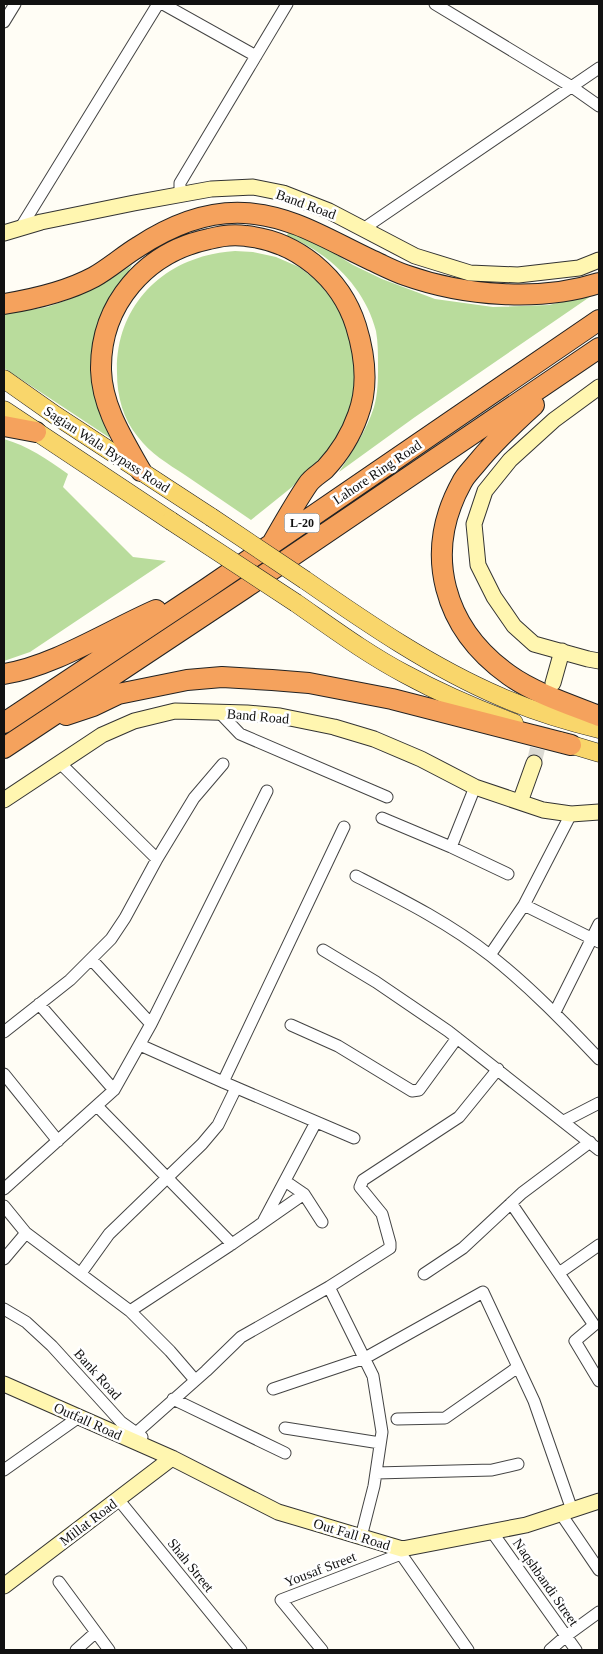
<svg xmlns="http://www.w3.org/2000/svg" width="603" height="1654" font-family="Georgia,serif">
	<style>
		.forest { fill: #b9dc9c }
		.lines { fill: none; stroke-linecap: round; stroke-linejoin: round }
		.secondary-tunnel { stroke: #dbdad3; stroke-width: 15; stroke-dasharray: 15 8; stroke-linecap: butt }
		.street-casing { stroke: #444; stroke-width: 13 }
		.secondary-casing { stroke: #333; stroke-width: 17 }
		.primary-casing { stroke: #222; stroke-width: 19 }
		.highway-casing { stroke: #222; stroke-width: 22 }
		.street { stroke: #fff; stroke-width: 11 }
		.secondary { stroke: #fff6b0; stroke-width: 15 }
		.primary { stroke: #f9d66b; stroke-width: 18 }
		.highway { stroke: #f5a25d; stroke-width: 20 }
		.primary-bridge-casing { stroke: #222; stroke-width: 19; stroke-linecap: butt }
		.primary-bridge { stroke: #f9d66b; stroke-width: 18 }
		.labels { text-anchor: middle; stroke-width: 5; stroke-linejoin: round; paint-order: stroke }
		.shield { fill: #fff; stroke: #585858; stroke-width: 1 }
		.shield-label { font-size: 12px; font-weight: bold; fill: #111 }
		.street-label { font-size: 14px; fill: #111; stroke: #fff }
	</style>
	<rect width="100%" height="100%" fill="#fffdf5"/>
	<path class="forest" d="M288 232 319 244 353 265 382 279 435 299 493 307 549 305 594 294 415 417 339 472C352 452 367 430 374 407 378 393 378 380 378 366 378 355 378 342 376 331 365 287 328 252 287 236Z
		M235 251 253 252 276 257 299 267 316 280 341 310 357 363 355 405 333 445 292 487 251 520C229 505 207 490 185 475 168 464 150 453 138 437 123 419 117 396 117 373 115 303 167 255 235 251Z
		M132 265C116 292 88 349 92 380 94 399 103 420 110 438L4 368V314C18 311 33 310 47 307 77 298 106 283 132 265Z
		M4 439C28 446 47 459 68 474L63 487 133 557 166 561 30 652 4 661Z"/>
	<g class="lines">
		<path class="secondary-tunnel" d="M534 763 548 704"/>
		<defs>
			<path id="street" d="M163 4 256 56
				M435 4 572 87 599 106
				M4 22 15 4
				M180 195V183L287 4
				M21 227 158 4
				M363 229 599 68
				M219 712 240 734 387 797
				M60 763 157 859
				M382 818 451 847 508 874
				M451 847 475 787
				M356 876C403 900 449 923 491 956 530 987 565 1023 599 1059
				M524 905 599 942
				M323 950 376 982 448 1031 599 1150
				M490 955 524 905 571 814
				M91 959 151 1024
				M39 1004 114 1090
				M555 1012 599 924
				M291 1025 338 1046 412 1091 419 1090 457 1038
				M4 1032 70 980 111 939 125 918 157 859 194 798 223 764
				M140 1045 223 1082 354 1138
				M4 1074 58 1141
				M223 1082 344 827
				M97 1106 232 1244
				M564 1121 599 1103
				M285 1181 304 1194 322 1222
				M4 1189 114 1090 151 1024 267 791
				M511 1203 594 1325 575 1341 599 1381
				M4 1206 26 1233 130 1311 170 1351 195 1380
				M264 1220 316 1122
				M4 1259 26 1233
				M81 1273 109 1234 202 1144 218 1125 236 1088
				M559 1273 599 1245
				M424 1274 463 1248 522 1193 590 1142
				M329 1287 373 1376 382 1432 374 1486 361 1537
				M4 1309 26 1322 52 1346 121 1422 142 1437
				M130 1311 232 1244 304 1194
				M273 1389 365 1358 483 1292 534 1401 572 1510
				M173 1399 285 1453
				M397 1419 445 1418 518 1367
				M285 1428 380 1443
				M136 1433 206 1371 241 1337 329 1287 390 1248V1243L382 1214 360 1187 363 1180 459 1117 498 1069
				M4 1470 79 1417
				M376 1473 492 1470 518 1464
				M118 1499 241 1650
				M561 1514 599 1570
				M492 1532 576 1650
				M402 1549 401 1554 468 1650
				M59 1582 109 1650
				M76 1650 95 1633
				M322 1650 281 1600 401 1554
				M550 1650 566 1636 599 1612"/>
			<path id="secondary" d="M4 233 41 222 134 203 211 189 253 187 283 193 329 211 415 256 470 273 518 275 579 268 599 260
				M599 387 554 420 510 460 485 491 474 524 478 565 494 597 514 626 534 644 588 659 599 661
				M553 683 562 651
				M4 800 102 735 134 721 175 711 247 713 280 716 334 727 374 739 421 759 475 787 543 810 571 814 599 812
				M520 802 534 763
				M4 1384 172 1458 278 1512 402 1549 526 1525 599 1501
				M4 1586 172 1458"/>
			<path id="primary" d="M4 379 55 415 211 517
				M4 410 171 521
				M305 580C367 623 431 667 501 697 533 711 566 721 599 729
				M296 603C332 628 367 654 405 674 440 693 477 709 514 723
				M559 741 599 753"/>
			<path id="highway" d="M4 304C35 299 66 292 94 277 110 268 123 256 138 247 170 226 205 211 244 213 290 215 327 239 367 258 380 264 393 271 405 275 464 296 540 302 599 283
				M534 405C513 424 494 442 476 464 471 470 465 476 462 482 422 554 444 629 509 675 534 693 571 705 599 716
				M4 426 36 432
				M141 471C123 439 102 407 101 370 100 304 146 252 209 239 220 236 234 234 246 236 297 241 341 278 356 326 365 355 369 386 358 415 351 435 339 454 325 469 319 474 312 478 308 484 295 503 284 523 273 542
				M4 674C54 666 108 631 156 610
				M66 715 93 706 118 694 187 680 222 677 272 680 309 683 392 699 571 745
				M4 723 206 589 599 320
				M4 748 245 588 599 348"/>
		</defs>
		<use href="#street" class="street-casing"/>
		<use href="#secondary" class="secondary-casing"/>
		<use href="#primary" class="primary-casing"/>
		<use href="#highway" class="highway-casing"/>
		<use href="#street" class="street"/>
		<use href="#secondary" class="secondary"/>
		<use href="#primary" class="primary"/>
		<use href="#highway" class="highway"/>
		<defs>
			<path id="primary-bridge" d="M211 517 305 580
				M171 521 296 603"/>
		</defs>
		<use href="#primary-bridge" class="primary-bridge-casing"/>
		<use href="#primary-bridge" class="primary-bridge"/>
	</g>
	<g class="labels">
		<rect class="shield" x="284.5" y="513.5" width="35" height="19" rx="4"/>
		<g class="shield-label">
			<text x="302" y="527">L-20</text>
		</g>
		<g class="street-label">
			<text transform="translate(306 204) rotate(20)" y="5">Band Road</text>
			<text transform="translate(107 449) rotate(33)" y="5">Sagian Wala Bypass Road</text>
			<text transform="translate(377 472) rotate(-34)" y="5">Lahore Ring Road</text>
			<text transform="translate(258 716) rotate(5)" y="5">Band Road</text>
			<text transform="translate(98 1374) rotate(48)" y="5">Bank Road</text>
			<text transform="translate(88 1421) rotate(24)" y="5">Outfall Road</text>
			<text transform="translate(88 1522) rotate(-37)" y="5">Millat Road</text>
			<text transform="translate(352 1534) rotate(17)" y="5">Out Fall Road</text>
			<text transform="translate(191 1565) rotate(51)" y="5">Shah Street</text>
			<text transform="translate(320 1569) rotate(-21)" y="5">Yousaf Street</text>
			<text transform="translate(546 1582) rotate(55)" y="5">Naqshbandi Street</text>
		</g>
	</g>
	<rect width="603" height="1654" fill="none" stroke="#111111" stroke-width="10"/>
</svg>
